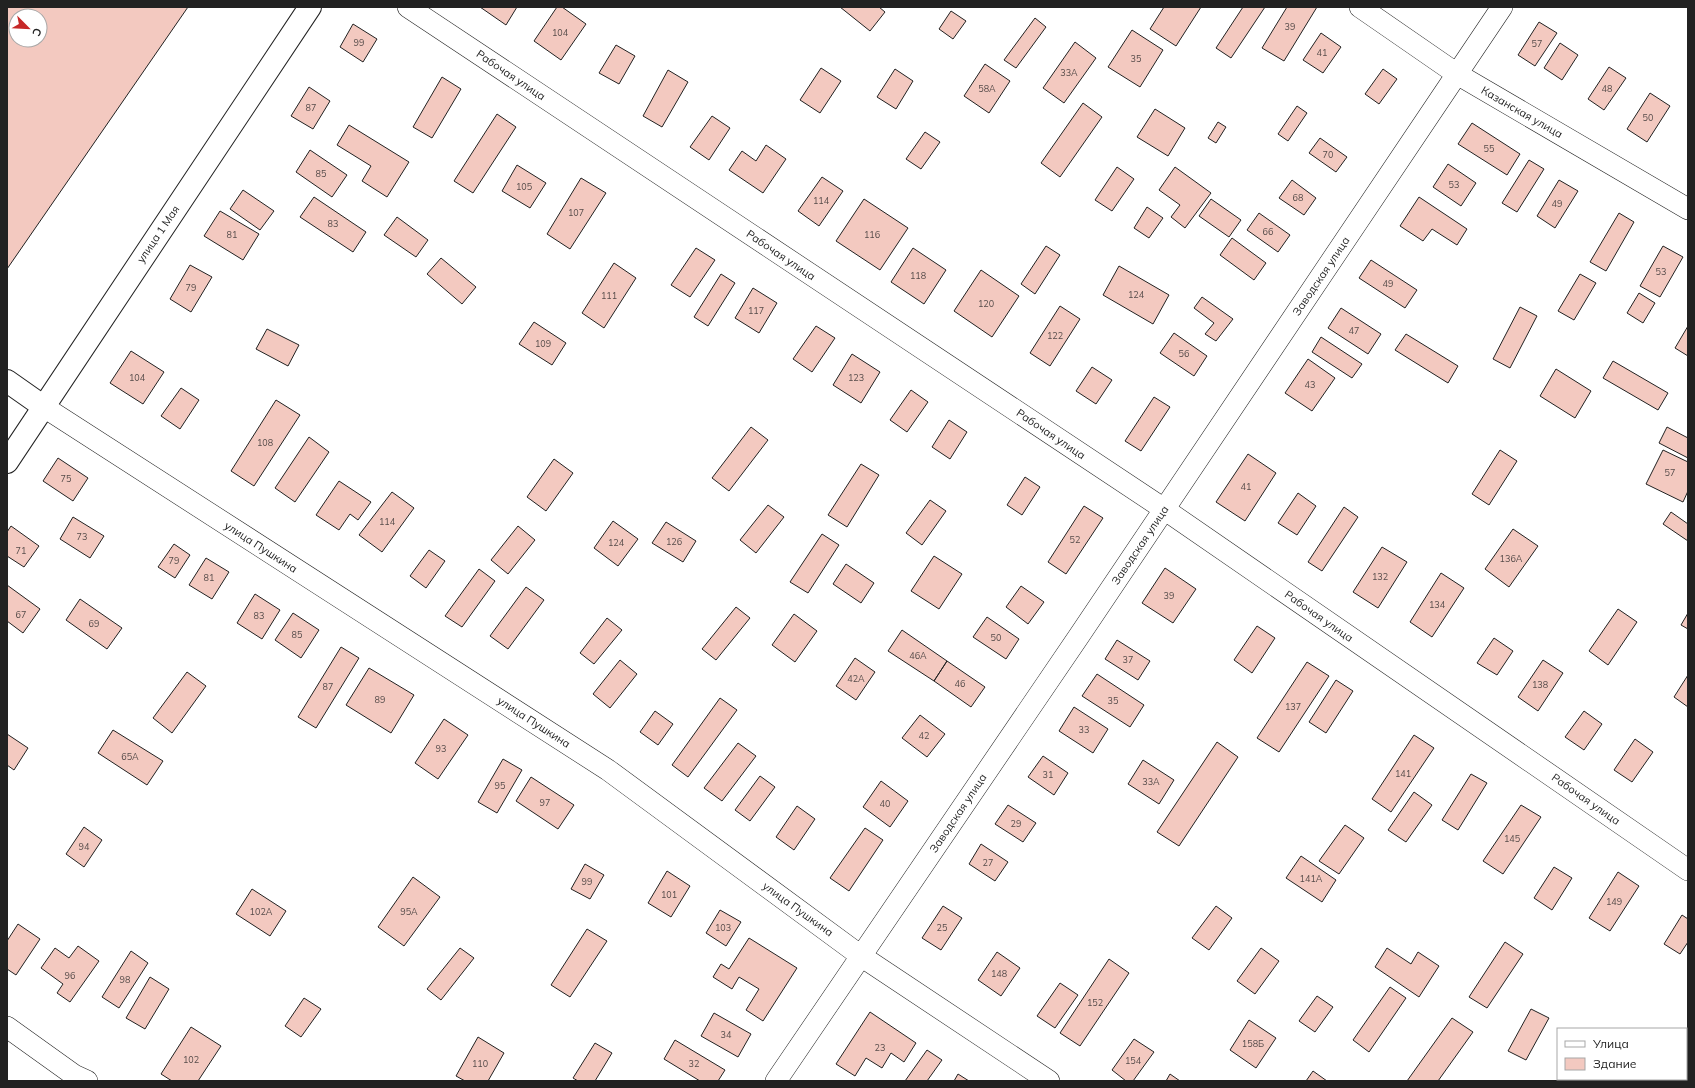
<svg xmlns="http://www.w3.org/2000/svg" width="1695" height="1088" font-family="Mulish,sans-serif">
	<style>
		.building { fill: #f3c9c0; stroke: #222; fill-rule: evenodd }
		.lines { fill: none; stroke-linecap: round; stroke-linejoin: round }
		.street-casing { stroke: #222; stroke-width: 22 }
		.secondary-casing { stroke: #222; stroke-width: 24 }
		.street { stroke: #fff; stroke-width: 21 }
		.secondary { stroke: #fff; stroke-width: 22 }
		.labels { text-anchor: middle; stroke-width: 3; stroke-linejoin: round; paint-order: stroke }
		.number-label { font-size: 9px; fill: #564c4a }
		.street-label { font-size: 11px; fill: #222; stroke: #fff }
	</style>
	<rect width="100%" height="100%" fill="#fff"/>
	<path class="building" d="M7 7H188L7 269ZM16 16H40V40H16Z
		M480 7H517L506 25Z
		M557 7H562L586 24 561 60 534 41Z
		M840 7H879L885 12 870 31Z
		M1164 7H1201L1176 46 1150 29Z
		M1243 7H1265L1231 58 1216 48Z
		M1287 7H1317L1284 61 1262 48Z
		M951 11 966 21 953 39 939 29Z
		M1035 18 1046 27 1016 68 1004 60Z
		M1539 22 1557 33 1535 66 1518 55Z
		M353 24 377 39 363 62 340 47Z
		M1132 30 1163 50 1140 87 1108 67Z
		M1321 33 1341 47 1323 73 1303 60Z
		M1075 42 1096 58 1064 103 1043 88Z
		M1560 43 1578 55 1562 80 1544 68Z
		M616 45 635 56 619 84 599 73Z
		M985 64 1010 81 989 113 964 96Z
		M1609 67 1626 78 1604 110 1588 99Z
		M821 68 841 81 820 113 800 100Z
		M895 69 913 81 896 109 877 97Z
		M1383 69 1397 79 1379 104 1365 94Z
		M668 70 688 82 662 127 643 116Z
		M442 77 461 89 432 138 413 127Z
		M309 87 330 101 313 129 291 116Z
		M1650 93 1670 106 1647 142 1627 129Z
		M1083 103 1102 117 1060 177 1041 163Z
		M1297 106 1307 113 1288 141 1278 134Z
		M1155 109 1185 128 1168 156 1137 137Z
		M497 114 516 127 473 193 454 181Z
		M712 116 730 128 709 160 690 147Z
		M1218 122 1226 127 1216 143 1208 138Z
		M1472 123 1520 154 1507 175 1458 144Z
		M349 125 409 162 387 197 362 181 371 166 337 145Z
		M925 132 940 142 921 169 906 159Z
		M1320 138 1347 157 1336 172 1309 153Z
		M766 145 786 159 763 193 729 170 742 151 756 161Z
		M310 150 347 175 332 197 296 172Z
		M1529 160 1544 169 1517 212 1502 203Z
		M1448 164 1476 183 1461 206 1433 187Z
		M517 165 546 183 530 208 502 191Z
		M1117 167 1134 179 1112 211 1095 200Z
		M1175 167 1211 193 1185 228 1171 217 1180 205 1159 190Z
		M822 177 843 191 819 226 798 211Z
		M581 178 606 193 570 249 547 234Z
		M1292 180 1316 198 1304 215 1279 198Z
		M1559 180 1578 191 1555 228 1537 216Z
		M243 190 274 211 260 230 230 209Z
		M314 197 366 232 353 252 300 217Z
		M1419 197 1467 229 1457 245 1432 229 1423 241 1400 226Z
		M864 199 908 228 880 270 836 241Z
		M1211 199 1241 220 1229 237 1199 216Z
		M1147 207 1163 218 1149 238 1134 228Z
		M220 211 259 234 243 260 204 236Z
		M1259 213 1290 235 1278 252 1247 230Z
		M1619 213 1634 222 1606 271 1590 262Z
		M397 217 428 240 416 257 384 235Z
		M1232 238 1266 263 1254 280 1220 255Z
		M1046 246 1060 255 1035 294 1021 284Z
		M1663 246 1683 257 1660 297 1640 286Z
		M696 248 715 260 690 297 671 285Z
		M913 248 946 270 924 304 891 282Z
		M441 258 476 287 462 304 427 274Z
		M1371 260 1417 290 1405 308 1359 278Z
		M614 263 636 278 604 328 582 313Z
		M190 265 212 277 191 312 170 299Z
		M1119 266 1169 295 1153 324 1103 295Z
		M981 270 1019 296 992 337 954 311Z
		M721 274 735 283 708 326 694 317Z
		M1580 274 1596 283 1574 320 1558 311Z
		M753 288 777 303 759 333 735 318Z
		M1639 293 1655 303 1643 323 1627 313Z
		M1202 297 1233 319 1216 341 1205 334 1214 323 1194 308Z
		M1060 306 1080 319 1050 366 1030 353Z
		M1520 307 1537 316 1510 368 1493 359Z
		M1341 308 1381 334 1368 354 1328 328Z
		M534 322 566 343 552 365 519 344Z
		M816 326 835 338 812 372 793 359Z
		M1688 326V356L1675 348Z
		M267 329 299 345 288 366 256 349Z
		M1174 333 1207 356 1194 376 1160 353Z
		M1406 334 1458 366 1448 383 1395 350Z
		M1321 337 1362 364 1352 378 1312 352Z
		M131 351 164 372 143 404 110 383Z
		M852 354 880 372 861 403 833 385Z
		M1308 359 1335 378 1312 411 1285 393Z
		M1613 361 1668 393 1658 410 1603 378Z
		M1092 367 1112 380 1096 404 1076 391Z
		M1556 369 1591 391 1575 418 1540 396Z
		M181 388 199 400 180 429 161 416Z
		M911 390 928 402 907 432 890 420Z
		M1154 397 1170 407 1141 451 1125 441Z
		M276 400 300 415 254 486 231 471Z
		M949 420 967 432 950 459 932 447Z
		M751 427 768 440 729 491 712 478Z
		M1667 427 1688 438V458L1659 443Z
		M309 437 329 452 295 502 275 488Z
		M1500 450 1517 461 1489 505 1472 494Z
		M1663 450 1688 462V491L1683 502 1646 484Z
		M1248 454 1276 473 1245 521 1216 502Z
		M58 458 88 478 73 501 43 481Z
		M554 459 573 473 546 511 527 497Z
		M861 464 879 475 847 527 828 515Z
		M1025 477 1040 487 1022 515 1007 505Z
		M339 481 371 502 358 520 350 514 339 530 316 515Z
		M392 492 414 508 382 552 359 535Z
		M1298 493 1316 506 1297 535 1278 523Z
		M930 500 946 511 922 545 906 533Z
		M768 505 784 517 756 553 740 540Z
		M1084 506 1103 518 1066 574 1048 562Z
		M1344 507 1358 517 1322 571 1308 562Z
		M1671 512 1688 524V541L1663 524Z
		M73 517 104 536 90 558 60 539Z
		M613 521 638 539 618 566 594 548Z
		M666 522 696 541 683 562 652 543Z
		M11 526 39 546 24 567 7 556V532Z
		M518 526 535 540 508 574 491 560Z
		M1513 529 1538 546 1509 587 1485 569Z
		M822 534 839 545 808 593 790 582Z
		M174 544 190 555 175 578 158 567Z
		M1382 547 1407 562 1378 608 1353 592Z
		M429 550 445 561 426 588 410 576Z
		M934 556 962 574 939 609 911 591Z
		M206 558 229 572 212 599 189 585Z
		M846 564 874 583 861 603 833 584Z
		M1165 568 1196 589 1173 623 1142 603Z
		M479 569 495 581 462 627 445 616Z
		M1441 573 1464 588 1432 637 1410 622Z
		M7 585 40 609 23 633 7 621Z
		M1021 586 1044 602 1028 624 1006 607Z
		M526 587 544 600 508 649 490 636Z
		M255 594 280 610 262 639 237 623Z
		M80 599 122 628 107 649 66 620Z
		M736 607 750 618 716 660 702 649Z
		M1618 609 1637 622 1608 665 1589 651Z
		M293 613 319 630 301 658 275 640Z
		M1688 613V629L1681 625Z
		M794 614 817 631 795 662 772 645Z
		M987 617 1019 639 1006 659 973 637Z
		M607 618 622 630 594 664 580 653Z
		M1257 626 1275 638 1252 673 1234 660Z
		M902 630 947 661 934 681 888 651Z
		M1494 638 1513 651 1497 675 1477 663Z
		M1117 640 1150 661 1138 680 1105 659Z
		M341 647 359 658 316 728 298 717Z
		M855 658 875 672 856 700 836 686Z
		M620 660 637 674 610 708 593 694Z
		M1543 660 1563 673 1538 711 1518 697Z
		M947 661 985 687 971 707 934 681Z
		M1307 662 1329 676 1279 752 1257 738Z
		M369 668 414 695 391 733 346 705Z
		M187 672 206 686 172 733 153 718Z
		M1097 674 1144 705 1130 727 1082 696Z
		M1688 675V707L1674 697Z
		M1336 680 1353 691 1326 733 1309 722Z
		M720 698 737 710 688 777 672 765Z
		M1074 707 1108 729 1093 753 1059 731Z
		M655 711 673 724 658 745 640 732Z
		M1584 711 1602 724 1584 750 1565 737Z
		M920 715 945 734 927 757 902 738Z
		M444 719 468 735 438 779 415 763Z
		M113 730 163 761 147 785 98 753Z
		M7 734 28 748 14 770 7 765Z
		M1414 735 1434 748 1391 812 1372 799Z
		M1635 739 1653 752 1632 782 1614 770Z
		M1217 742 1238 757 1179 846 1157 832Z
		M738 743 756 756 722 801 704 788Z
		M1043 756 1068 773 1054 795 1028 777Z
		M503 759 522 770 497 813 478 802Z
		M1143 760 1174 780 1159 804 1128 784Z
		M1471 774 1487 783 1458 830 1442 820Z
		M760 776 775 787 750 821 735 810Z
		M531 777 574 805 558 829 516 801Z
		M881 781 908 801 890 827 863 807Z
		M1414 792 1432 805 1406 842 1388 830Z
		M1008 805 1036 823 1023 842 995 824Z
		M1521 805 1541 817 1503 874 1483 861Z
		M797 806 815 819 794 850 776 837Z
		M1345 825 1364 838 1339 874 1319 861Z
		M84 827 102 840 84 867 66 854Z
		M865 828 883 840 849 891 830 878Z
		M981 844 1008 862 995 881 969 864Z
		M1301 856 1336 880 1322 902 1286 878Z
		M585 864 604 875 590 899 571 889Z
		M1554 867 1572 878 1552 910 1534 898Z
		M667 871 690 886 671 917 648 903Z
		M1618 872 1639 886 1610 931 1589 918Z
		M413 877 440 897 404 946 378 927Z
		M252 889 286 911 270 936 236 914Z
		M943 906 962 918 941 950 922 938Z
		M1216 906 1232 918 1209 950 1192 938Z
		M720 910 741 922 726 946 706 933Z
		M1682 915 1688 919V942L1680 954 1664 944Z
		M18 924 40 939 16 975 7 969V941Z
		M587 929 607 941 570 997 551 985Z
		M749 938 797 968 763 1021 746 1010 759 989 739 977 732 989 713 977 721 964 729 969Z
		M1505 942 1523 954 1487 1008 1469 997Z
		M78 946 99 961 70 1002 57 993 63 984 41 968 55 948 69 958Z
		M460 948 474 958 441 1000 427 989Z
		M1261 948 1279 961 1255 994 1237 981Z
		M1387 948 1411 964 1418 952 1439 966 1419 997 1375 967Z
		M131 951 148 963 119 1008 102 997Z
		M997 952 1020 968 1001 996 978 980Z
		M1109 959 1129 973 1080 1046 1060 1033Z
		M150 977 169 989 145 1029 126 1018Z
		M1060 983 1078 995 1055 1028 1037 1016Z
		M1390 987 1406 998 1369 1052 1353 1040Z
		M1317 996 1333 1007 1315 1032 1299 1021Z
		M304 998 321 1009 301 1037 285 1026Z
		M1531 1009 1549 1018 1526 1060 1508 1051Z
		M870 1012 916 1043 904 1062 891 1053 882 1068 866 1058 855 1076 836 1064Z
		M714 1013 751 1034 738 1057 701 1036Z
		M1452 1018 1473 1032 1438 1081H1407Z
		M1249 1020 1276 1038 1256 1068 1230 1050Z
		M191 1027 221 1046 198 1081H172L161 1074Z
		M478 1037 504 1053 488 1081H465L456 1076Z
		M1134 1039 1154 1052 1133 1081H1126L1112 1070Z
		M675 1040 725 1070 718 1081H700L664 1059Z
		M595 1043 612 1053 595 1081H578L573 1078Z
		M927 1050 942 1060 927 1081H905Z
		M1313 1071 1327 1081H1306Z
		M958 1074 969 1081H954Z
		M1170 1074 1180 1081H1166Z
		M1569 1079H1594L1593 1081H1567Z"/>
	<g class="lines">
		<defs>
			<path id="street" d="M408 7 1164 509 1688 870
				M1360 7 1457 74 1688 209
				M44 407 608 770 861 956 1049 1081
				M7 1027 74 1075 87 1081
				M776 1081 1079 636 1502 7"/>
			<path id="secondary" d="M7 381 44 407
				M7 462 310 7"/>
		</defs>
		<use href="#street" class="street-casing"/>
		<use href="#secondary" class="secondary-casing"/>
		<use href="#street" class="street"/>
		<use href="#secondary" class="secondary"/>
	</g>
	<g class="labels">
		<g class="number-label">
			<text x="1290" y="30">39</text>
			<text x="560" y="36">104</text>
			<text x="359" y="46">99</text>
			<text x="1537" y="47">57</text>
			<text x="1322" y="56">41</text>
			<text x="1136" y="62">35</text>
			<text x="1069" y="76">33А</text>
			<text x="987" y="92">58А</text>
			<text x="1607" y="92">48</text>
			<text x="311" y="111">87</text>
			<text x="1648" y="121">50</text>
			<text x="1489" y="152">55</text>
			<text x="1328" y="158">70</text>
			<text x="321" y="177">85</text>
			<text x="1454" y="188">53</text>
			<text x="524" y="190">105</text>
			<text x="1298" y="201">68</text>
			<text x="821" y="204">114</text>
			<text x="1557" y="207">49</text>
			<text x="576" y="216">107</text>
			<text x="333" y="227">83</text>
			<text x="1268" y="235">66</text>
			<text x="232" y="238">81</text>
			<text x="872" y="238">116</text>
			<text x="1661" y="275">53</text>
			<text x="918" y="279">118</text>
			<text x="1388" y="287">49</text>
			<text x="191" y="291">79</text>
			<text x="1136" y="298">124</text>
			<text x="609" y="299">111</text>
			<text x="986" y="307">120</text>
			<text x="756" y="314">117</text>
			<text x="1354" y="334">47</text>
			<text x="1055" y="339">122</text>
			<text x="543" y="347">109</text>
			<text x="1184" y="357">56</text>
			<text x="137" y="381">104</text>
			<text x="856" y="381">123</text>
			<text x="1310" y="388">43</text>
			<text x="265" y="446">108</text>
			<text x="1670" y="476">57</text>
			<text x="66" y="482">75</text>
			<text x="1246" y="490">41</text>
			<text x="387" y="525">114</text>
			<text x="82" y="540">73</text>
			<text x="1075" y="543">52</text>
			<text x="674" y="545">126</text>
			<text x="616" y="546">124</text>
			<text x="21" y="554">71</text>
			<text x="1511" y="562">136А</text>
			<text x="174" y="564">79</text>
			<text x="1380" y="580">132</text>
			<text x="209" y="581">81</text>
			<text x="1169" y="599">39</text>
			<text x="1437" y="608">134</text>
			<text x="21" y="618">67</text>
			<text x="259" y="619">83</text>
			<text x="94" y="627">69</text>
			<text x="297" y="638">85</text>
			<text x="996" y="641">50</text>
			<text x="918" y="659">46А</text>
			<text x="1128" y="663">37</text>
			<text x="856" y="682">42А</text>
			<text x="960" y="687">46</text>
			<text x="1540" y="688">138</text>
			<text x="328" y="690">87</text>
			<text x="380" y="703">89</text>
			<text x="1113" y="704">35</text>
			<text x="1293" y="710">137</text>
			<text x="1084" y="733">33</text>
			<text x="924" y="739">42</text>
			<text x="441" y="752">93</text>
			<text x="130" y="760">65А</text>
			<text x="1403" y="777">141</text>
			<text x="1048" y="778">31</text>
			<text x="1151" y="785">33А</text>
			<text x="500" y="789">95</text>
			<text x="545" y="806">97</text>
			<text x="885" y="807">40</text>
			<text x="1016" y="827">29</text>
			<text x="1512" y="842">145</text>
			<text x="84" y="850">94</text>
			<text x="988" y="866">27</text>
			<text x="1311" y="882">141А</text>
			<text x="587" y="885">99</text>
			<text x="669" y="898">101</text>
			<text x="1614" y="905">149</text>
			<text x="261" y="915">102А</text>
			<text x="409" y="915">95А</text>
			<text x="723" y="931">103</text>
			<text x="942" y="931">25</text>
			<text x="999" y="977">148</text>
			<text x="70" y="979">96</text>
			<text x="125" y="983">98</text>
			<text x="1095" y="1006">152</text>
			<text x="726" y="1038">34</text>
			<text x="1253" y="1047">158Б</text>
			<text x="880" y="1051">23</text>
			<text x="191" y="1063">102</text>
			<text x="1133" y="1064">154</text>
			<text x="480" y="1067">110</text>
			<text x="694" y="1067">32</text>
		</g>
		<g class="street-label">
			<text transform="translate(511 75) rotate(34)" y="4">Рабочая улица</text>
			<text transform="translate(1522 112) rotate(30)" y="4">Казанская улица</text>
			<text transform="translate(158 234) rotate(-56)" y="4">улица 1 Мая</text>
			<text transform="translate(781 255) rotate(34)" y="4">Рабочая улица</text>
			<text transform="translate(1321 276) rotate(-56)" y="4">Заводская улица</text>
			<text transform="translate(1051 434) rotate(34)" y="4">Рабочая улица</text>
			<text transform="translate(1140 545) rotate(-56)" y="4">Заводская улица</text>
			<text transform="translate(261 547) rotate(33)" y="4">улица Пушкина</text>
			<text transform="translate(1319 616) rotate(35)" y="4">Рабочая улица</text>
			<text transform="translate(534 722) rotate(33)" y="4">улица Пушкина</text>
			<text transform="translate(1586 799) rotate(35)" y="4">Рабочая улица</text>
			<text transform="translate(958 813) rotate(-56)" y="4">Заводская улица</text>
			<text transform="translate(798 909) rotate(36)" y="4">улица Пушкина</text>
		</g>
	</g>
	<rect width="1695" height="1088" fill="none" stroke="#222222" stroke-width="16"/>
	<rect x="1557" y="1028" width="130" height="52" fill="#ffffff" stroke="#a7a7a7"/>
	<rect x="1565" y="1041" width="20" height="6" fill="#ffffff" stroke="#a7a7a7"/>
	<text x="1593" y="1048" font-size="12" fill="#222222">Улица</text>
	<rect x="1565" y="1058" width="20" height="12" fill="#f3c9c0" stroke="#a7a7a7"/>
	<text x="1593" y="1068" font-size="12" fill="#222222">Здание</text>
	<g transform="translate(28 28) rotate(114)"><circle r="19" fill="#ffffff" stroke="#a7a7a7"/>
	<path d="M0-3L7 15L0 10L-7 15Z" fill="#c62828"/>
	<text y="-6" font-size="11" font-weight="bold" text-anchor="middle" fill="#222222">С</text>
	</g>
</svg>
